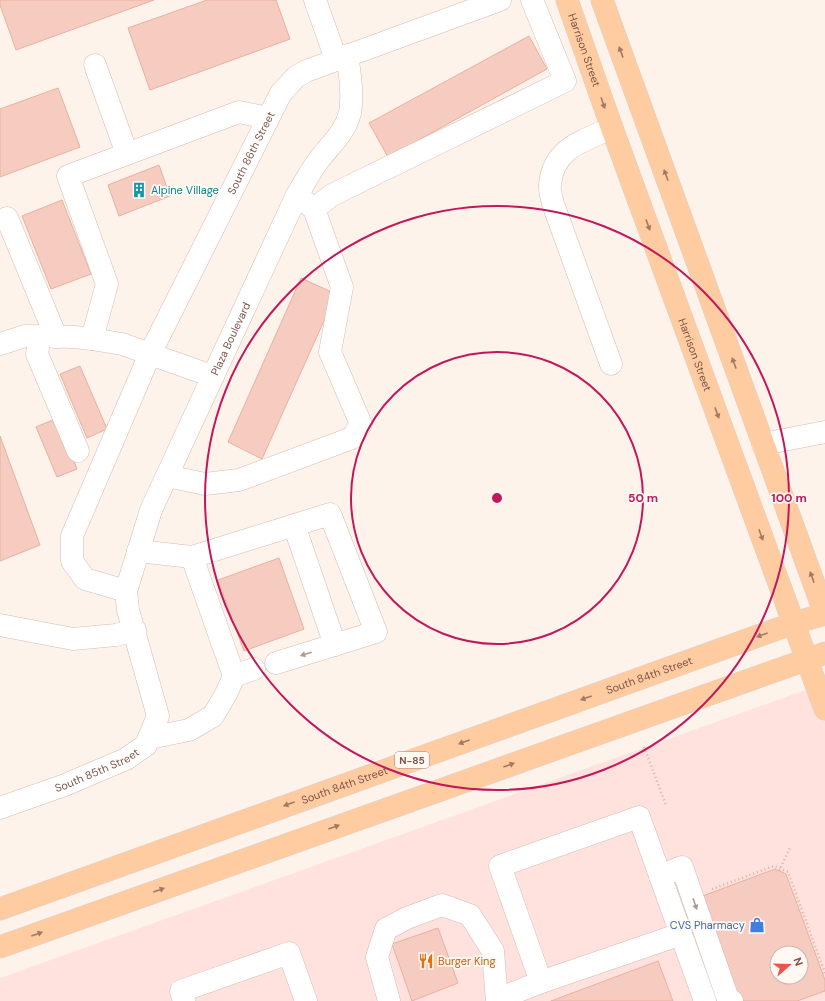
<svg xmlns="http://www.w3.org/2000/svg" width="825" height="1001" font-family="'DM Sans',sans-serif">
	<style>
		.commercial { fill: #ffe2de; fill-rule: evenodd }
		.building { fill: #f6ccc0; stroke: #eaaf9e; fill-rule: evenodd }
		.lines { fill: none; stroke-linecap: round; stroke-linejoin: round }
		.minor-casing { stroke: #d5bbb1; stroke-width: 23 }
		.major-casing { stroke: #dbcfcc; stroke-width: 23 }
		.path { stroke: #dcafa1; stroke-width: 2.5; stroke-dasharray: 1 3; stroke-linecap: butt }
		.minor { stroke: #fff; stroke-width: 22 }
		.major { stroke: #ffcca1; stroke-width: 22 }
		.oneway { fill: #a47864 }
		.oneway2 { fill: #b19892 }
		.ring { fill: none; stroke: #c2185b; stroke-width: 2 }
		.labels { text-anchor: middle; stroke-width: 3.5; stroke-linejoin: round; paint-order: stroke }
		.shield { fill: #fff8f3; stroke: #a4857d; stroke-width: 1 }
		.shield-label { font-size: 10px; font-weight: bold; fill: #7d544a }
		.street-label { font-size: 11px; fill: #7d544a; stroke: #fff8f3 }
		.culture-label { font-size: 11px; fill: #0d838f; stroke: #fff8f3; text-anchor: start }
		.shop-label { font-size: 11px; fill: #366cbe; stroke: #fff8f3; text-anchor: end }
		.food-label { font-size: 11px; fill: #c56008; stroke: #fff8f3; text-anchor: start }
		.centre { fill: #c2185b; stroke: #fff8f3; stroke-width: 2 }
		.ring-label { font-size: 12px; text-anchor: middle; font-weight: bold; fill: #c2185b; stroke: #fff8f3; stroke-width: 3.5; stroke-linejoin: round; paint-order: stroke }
	</style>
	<rect width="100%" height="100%" fill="#fef3eb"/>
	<path class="commercial" d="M825 683V1001H0V978ZM777 953H801V977H777Z"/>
	<path class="building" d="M0 0H154L16 50 0 5Z
		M207 0H276L290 39 150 90 128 28Z
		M529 36 547 69 388 157 369 123Z
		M58 88 80 147 0 177V109Z
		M159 165 170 196 119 216 108 185Z
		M62 200 91 274 51 289 22 216Z
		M301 278 336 294 262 459 228 442Z
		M80 366 107 429 87 438 60 374Z
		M57 418 77 469 57 477 36 427Z
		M0 436 40 545 0 561Z
		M279 558 304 629 244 651 218 580Z
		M775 869 786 874 825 980V991L797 1001H743L737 998 700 897ZM777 953H801V977H777Z
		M438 928 458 983 412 1001 392 944Z
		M658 961 673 1001H551Z"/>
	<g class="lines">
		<defs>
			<g id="minor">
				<path d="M315 0 336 59"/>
				<path d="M95 65 127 154"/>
				<path d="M314 209 332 195 565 81 532 0"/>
				<path d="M7 218 56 337"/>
				<path d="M40 336 37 354 78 451"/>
				<path d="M92 339 107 284 68 176 239 112 268 118"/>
				<path d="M0 344 25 336 75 337 92 339 122 344 212 376"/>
				<path d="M611 364 553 204C552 198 549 191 550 185 553 148 583 141 612 128"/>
				<path d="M763 444 825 432"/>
				<path d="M167 476 205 484 239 480 352 438 361 424 330 352 342 287 314 209 297 195"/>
				<path d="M294 525 335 645"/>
				<path d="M138 551 192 557 234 676 226 694 213 716 189 730 149 738"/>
				<path d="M192 557 330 514 376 632 276 663"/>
				<path id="s1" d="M126 591 85 579 72 561V536L150 354 281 93 296 77 306 71 500 0"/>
				<path d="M0 625 73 639 116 635 135 630"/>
				<path d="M234 676 254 669"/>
				<path id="s2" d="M0 808 65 785 126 759 146 745 158 716 128 610 126 591 151 510 297 195C304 184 310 172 318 161 330 145 345 133 350 113 353 94 350 74 347 55"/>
				<path d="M660 876 682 867 728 999 732 1001"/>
				<path d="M541 982 500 866 639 817 705 1001"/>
				<path d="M498 999 541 982 681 934"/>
				<path d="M184 1001 181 991 289 953 306 1001"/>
				<path d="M389 1001 377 957 386 929 407 918 442 905 470 915 493 951 497 1001"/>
			</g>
			<g id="major">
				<path id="s3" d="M567 0 612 128 825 709"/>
				<path d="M602 0 825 614"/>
				<path id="s4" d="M0 909 794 623 825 614"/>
				<path d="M0 947 825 653"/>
			</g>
		</defs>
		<use href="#minor" class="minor-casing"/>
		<use href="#major" class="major-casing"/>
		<path class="path" d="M644 747 666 805
			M779 871 790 848
			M712 889 774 866 788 872 825 973"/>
		<use href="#minor" class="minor"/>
		<use href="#major" class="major"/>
	</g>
	<defs><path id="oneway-solid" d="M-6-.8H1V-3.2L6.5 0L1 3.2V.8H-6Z"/></defs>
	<g class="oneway">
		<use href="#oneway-solid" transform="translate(621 52) rotate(-110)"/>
		<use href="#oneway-solid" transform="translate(603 103) rotate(71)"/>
		<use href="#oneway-solid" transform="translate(666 175) rotate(-110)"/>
		<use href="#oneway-solid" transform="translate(648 225) rotate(70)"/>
		<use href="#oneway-solid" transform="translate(734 363) rotate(-110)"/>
		<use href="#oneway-solid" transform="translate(717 413) rotate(70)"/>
		<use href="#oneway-solid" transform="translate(761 535) rotate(70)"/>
		<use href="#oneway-solid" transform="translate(812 577) rotate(-110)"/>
		<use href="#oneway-solid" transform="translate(762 635) rotate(160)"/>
		<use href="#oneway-solid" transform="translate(586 698) rotate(160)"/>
		<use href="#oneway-solid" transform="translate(464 742) rotate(160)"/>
		<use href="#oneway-solid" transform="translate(509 765) rotate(-20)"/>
		<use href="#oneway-solid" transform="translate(289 804) rotate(160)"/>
		<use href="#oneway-solid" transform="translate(334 827) rotate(-20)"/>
		<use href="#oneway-solid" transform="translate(159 890) rotate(-20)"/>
		<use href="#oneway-solid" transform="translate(37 934) rotate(-20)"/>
	</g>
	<g class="oneway2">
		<use href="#oneway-solid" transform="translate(306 654) rotate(163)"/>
		<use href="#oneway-solid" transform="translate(695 904) rotate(71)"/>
	</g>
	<g class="ring">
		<circle cx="497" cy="498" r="146"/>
		<circle cx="497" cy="498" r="292"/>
	</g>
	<defs>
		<symbol id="building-bare" viewBox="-9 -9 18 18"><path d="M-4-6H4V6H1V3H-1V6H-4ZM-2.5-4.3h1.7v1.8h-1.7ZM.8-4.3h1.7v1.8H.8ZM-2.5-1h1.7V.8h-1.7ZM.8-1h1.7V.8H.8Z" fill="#0f9aa8" stroke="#fff8f3" stroke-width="2.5" paint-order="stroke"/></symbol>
		<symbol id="shop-bare" viewBox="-9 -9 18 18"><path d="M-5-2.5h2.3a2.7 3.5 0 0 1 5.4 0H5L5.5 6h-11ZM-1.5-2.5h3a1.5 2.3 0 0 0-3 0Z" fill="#3f7fe0" stroke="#fff8f3" stroke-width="2.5" paint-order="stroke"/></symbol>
		<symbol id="restaurant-bare" viewBox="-9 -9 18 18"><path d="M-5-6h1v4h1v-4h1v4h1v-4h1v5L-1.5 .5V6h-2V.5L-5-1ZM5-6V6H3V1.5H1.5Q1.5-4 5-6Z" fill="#e8710a" stroke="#fff8f3" stroke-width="2.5" paint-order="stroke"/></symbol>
	</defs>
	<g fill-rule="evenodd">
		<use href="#building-bare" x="128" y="179" width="22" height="22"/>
		<use href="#shop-bare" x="746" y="914" width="22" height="22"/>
		<use href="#restaurant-bare" x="415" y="950" width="22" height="22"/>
	</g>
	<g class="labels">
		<rect class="shield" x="395" y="752" width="34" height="16" rx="3"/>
		<g class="shield-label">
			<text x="412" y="764">N-85</text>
		</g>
		<g class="street-label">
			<text dy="4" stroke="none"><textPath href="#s3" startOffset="53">Harrison Street</textPath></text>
			<text dy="4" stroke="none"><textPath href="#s1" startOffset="513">South 86th Street</textPath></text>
			<text dy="4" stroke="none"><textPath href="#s2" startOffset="594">Plaza Boulevard</textPath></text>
			<text dy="4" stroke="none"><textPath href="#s3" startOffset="377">Harrison Street</textPath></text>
			<text dy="4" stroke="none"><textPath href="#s4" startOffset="690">South 84th Street</textPath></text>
			<text dy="4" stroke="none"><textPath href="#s2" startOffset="104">South 85th Street</textPath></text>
			<text dy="4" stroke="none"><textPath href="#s4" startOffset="366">South 84th Street</textPath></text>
		</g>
		<g class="culture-label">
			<text x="151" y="194">Alpine Village</text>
		</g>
		<g class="shop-label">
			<text x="745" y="929">CVS Pharmacy</text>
		</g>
		<g class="food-label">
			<text x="438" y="965">Burger King</text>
		</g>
	</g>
	<circle cx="497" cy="498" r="6" class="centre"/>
	<g class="ring-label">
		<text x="643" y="502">50 m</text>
		<text x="789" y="502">100 m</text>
	</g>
	<g transform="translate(789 965) rotate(70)"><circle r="19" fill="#fff8f3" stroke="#cbb6af"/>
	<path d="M0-3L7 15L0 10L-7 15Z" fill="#f15147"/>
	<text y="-6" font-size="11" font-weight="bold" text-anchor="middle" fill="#7d544a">N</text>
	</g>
</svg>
